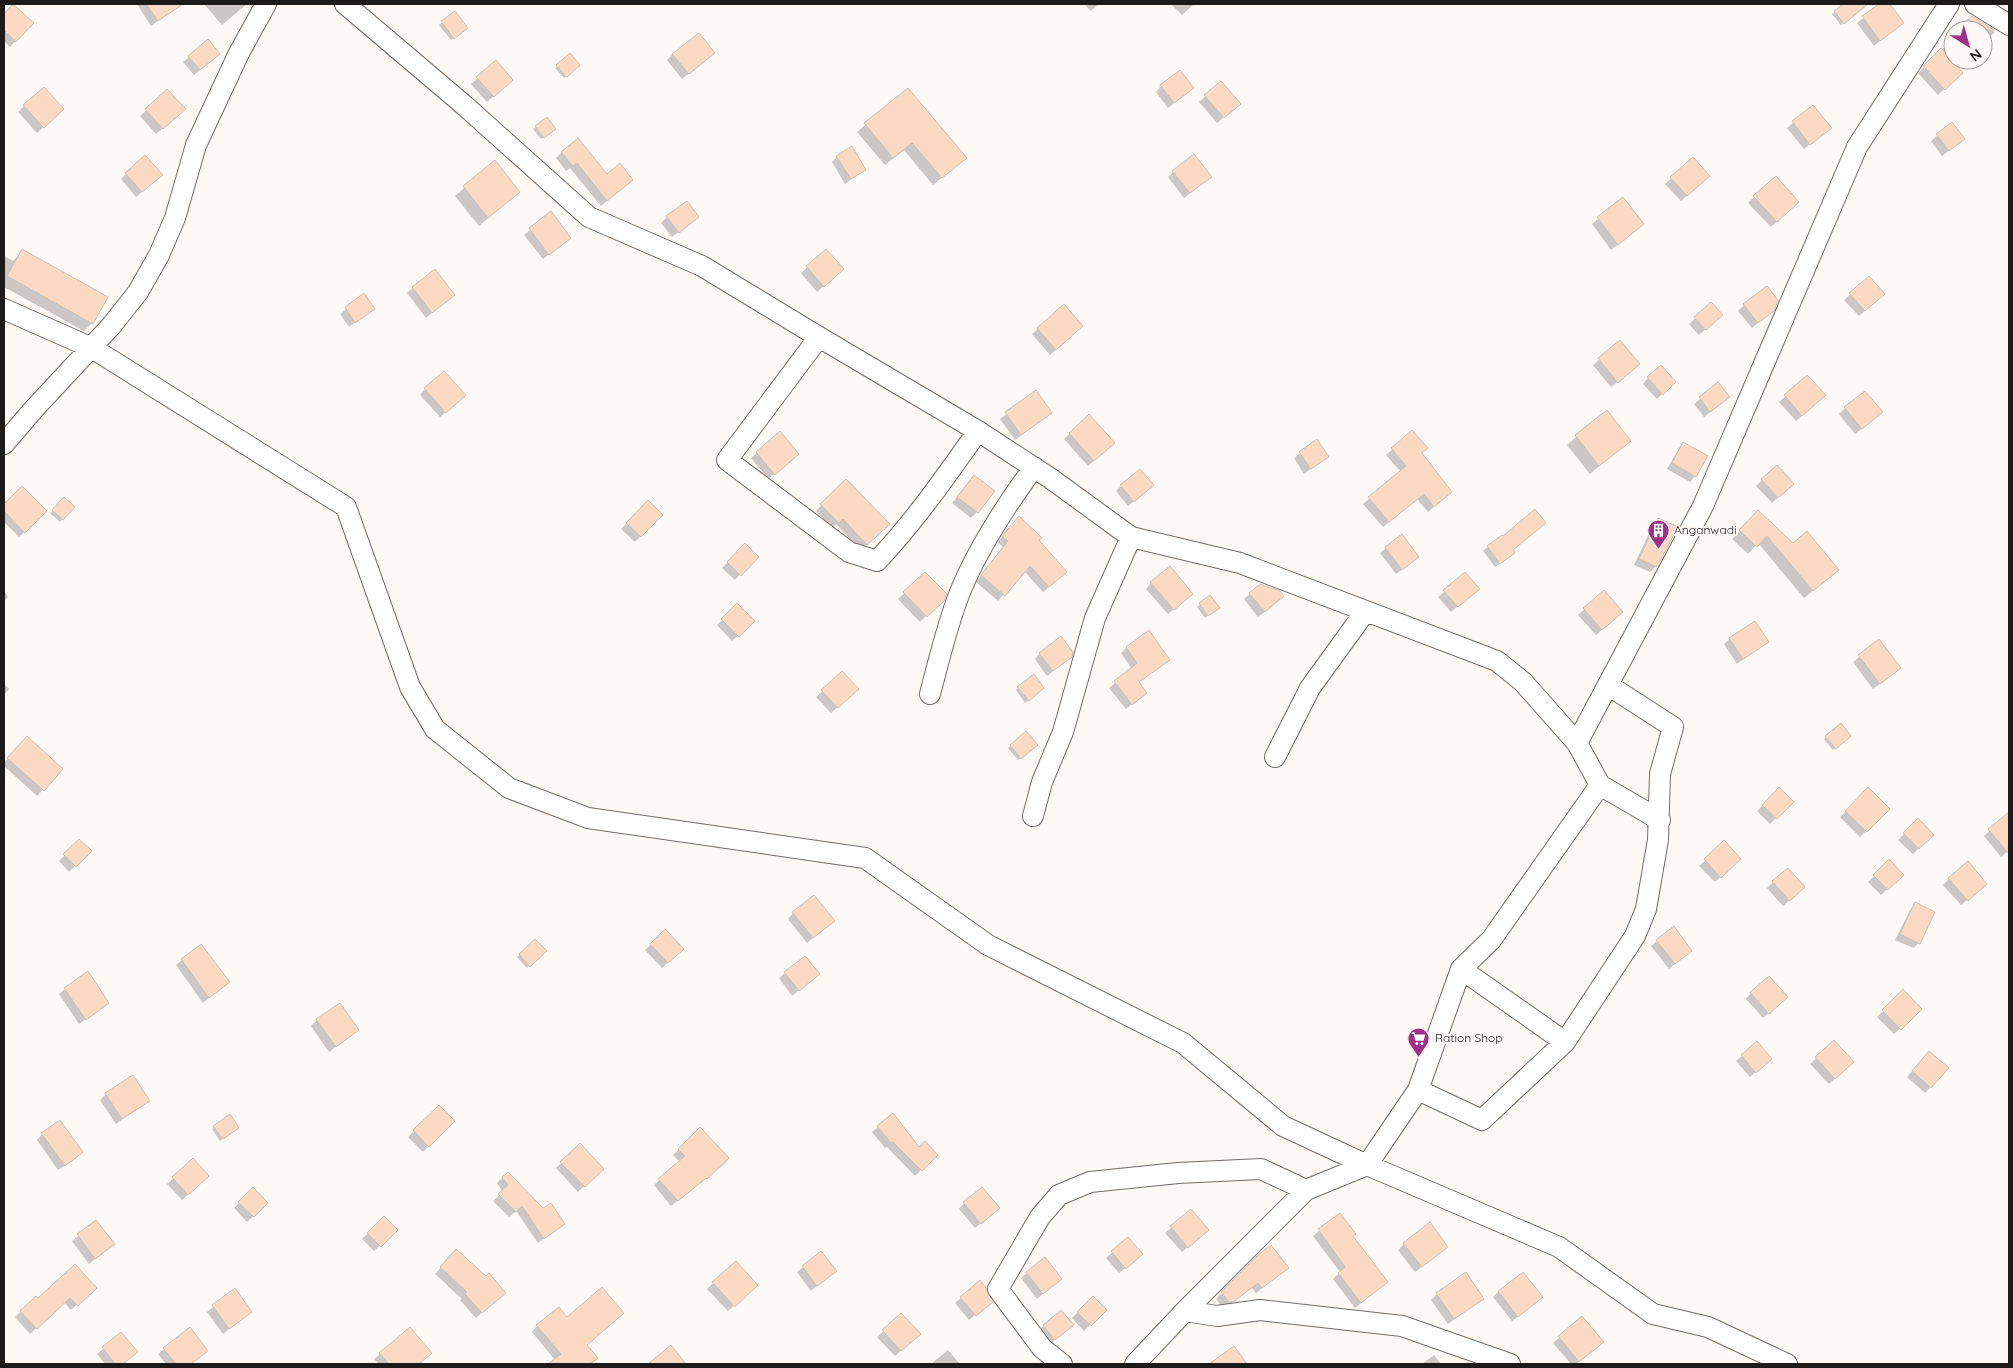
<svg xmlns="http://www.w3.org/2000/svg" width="2013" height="1368" font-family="Quicksand,sans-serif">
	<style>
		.shadow { fill: #0003 }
		.building { fill: #fcd9c2; stroke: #c8c1bd }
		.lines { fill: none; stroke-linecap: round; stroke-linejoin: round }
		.minor-casing { stroke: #726c68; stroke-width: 22 }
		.minor { stroke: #fff; stroke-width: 20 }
		.labels { text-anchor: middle; stroke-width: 4; stroke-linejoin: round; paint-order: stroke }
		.poi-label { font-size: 12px; fill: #1d1b19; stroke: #fff9f5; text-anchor: start }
	</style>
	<rect width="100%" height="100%" fill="#fff9f5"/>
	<path class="shadow" d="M137 4H172L175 8 151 26Z
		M204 4H247L222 25Z
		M1084 4H1098L1091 11Z
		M1171 4H1194L1182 15Z
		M1845 4H1852L1858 11 1841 25 1832 14Z
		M1882 4H1888L1902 23 1874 46 1857 23Z
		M14 5 32 23 10 47 4 41V15Z
		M455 12 464 30 451 40 439 25Z
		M1972 18 1995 32 1983 43V30H1958Z
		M1953 39V60H1964L1956 67V78L1938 95 1918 73Z
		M673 54 707 59 682 79 667 60Z
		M570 55 579 65 564 78 555 68Z
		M189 57 213 59 194 75 183 62Z
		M496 62 506 86 487 102 471 84Z
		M1221 82 1233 109 1217 123 1199 102Z
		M1161 86 1192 88 1168 108 1156 92Z
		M908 89 957 165 933 185 904 150 885 165 857 132Z
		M167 91 178 115 156 134 140 116Z
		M24 106 57 115 37 133 18 112Z
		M1813 106 1824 133 1804 149 1787 128Z
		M1952 123 1958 144 1942 156 1931 141Z
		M536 127 552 131 541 139 533 129Z
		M562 152 607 175 626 185 601 206 570 168 566 171 556 158Z
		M837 157 865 169 845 184 832 162Z
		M1693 159 1702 181 1681 201 1665 184Z
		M495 162 519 192 479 226 455 196Z
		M1173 172 1204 182 1184 198 1168 177Z
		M126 174 156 180 136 197 121 179Z
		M1754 197 1798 202 1771 227 1748 203Z
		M1623 199 1637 230 1611 250 1592 224Z
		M550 213 564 243 543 259 524 235Z
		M667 217 692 223 672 237 661 223Z
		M826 250 836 275 817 292 801 273Z
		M23 251 92 323 84 331 4 287V256L13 261Z
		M1869 278 1878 299 1859 316 1844 300Z
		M413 288 447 300 426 318 407 293Z
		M364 295 373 309 349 327 340 314Z
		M1711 303 1716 320 1699 335 1689 324Z
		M1744 305 1766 316 1752 328 1738 311Z
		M1064 306 1076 332 1050 355 1032 334Z
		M1620 342 1633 370 1611 387 1593 365Z
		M1807 376 1818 401 1796 421 1779 402Z
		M1648 378 1674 382 1657 399 1643 384Z
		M1718 384 1722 403 1704 417 1694 404Z
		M425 389 459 401 440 417 420 395Z
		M1035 392 1050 413 1015 440 1000 419Z
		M1845 408 1875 418 1855 434 1839 414Z
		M1606 411 1630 441 1590 474 1567 445Z
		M1089 416 1107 448 1088 466 1064 439Z
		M1412 432 1420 454 1451 492 1428 512 1417 499 1383 527 1363 504 1401 472 1386 455Z
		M780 433 792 460 768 479 751 458Z
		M1317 441 1327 457 1304 474 1294 458Z
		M1683 444 1695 476 1690 482 1667 469 1678 450Z
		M1777 467 1787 489 1772 503 1756 486Z
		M846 481 883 529 860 550 836 524 832 528 816 511Z
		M969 482 977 512 971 518 952 503Z
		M1121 486 1147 491 1128 506 1116 491Z
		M22 488 46 511 19 537 4 522V506Z
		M64 499 74 507 60 522 50 513Z
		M648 502 662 515 635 542 621 529Z
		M1758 512 1829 578 1804 598 1758 543 1748 554 1732 539Z
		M1658 520 1656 566 1650 572 1634 565 1653 525Z
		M1013 524 1038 540 1060 578 1043 592 1024 571 998 601 976 582 1003 547 997 542Z
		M745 545 757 557 735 580 722 568Z
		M1488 546 1512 551 1509 557 1495 567 1483 551Z
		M1386 548 1412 562 1396 574 1380 553Z
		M925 574 943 600 920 622 898 599Z
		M1465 574 1472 595 1451 612 1438 597Z
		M1151 583 1186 599 1168 614 1146 589Z
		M4 591 8 597 4 601Z
		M1604 592 1616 618 1596 635 1578 615Z
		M1250 594 1277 602 1258 617 1244 599Z
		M1210 597 1215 610 1205 618 1197 607Z
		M737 605 753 621 732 641 717 625Z
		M1730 639 1767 642 1737 664 1724 644Z
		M1879 641 1894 673 1873 689 1853 662Z
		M1126 648 1169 660 1134 685 1140 698 1126 709 1109 688 1132 669 1121 653Z
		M1040 653 1064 662 1047 676 1035 659Z
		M842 673 852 695 831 713 816 697Z
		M4 684 9 689 4 695Z
		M1018 688 1040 691 1025 703 1016 690Z
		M1026 733 1034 748 1018 760 1008 748Z
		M1826 737 1847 739 1833 750 1824 739Z
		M21 743 62 769 37 796 4 766V763Z
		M1779 789 1792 802 1770 824 1757 811Z
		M1868 789 1888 809 1860 837 1840 817Z
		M2005 817 2009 823V850L2001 857 1984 836Z
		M1918 820 1933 835 1913 854 1898 840Z
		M79 841 90 851 69 872 59 861Z
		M1724 842 1740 859 1715 882 1699 866Z
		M1889 861 1902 875 1881 895 1868 882Z
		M1949 879 1980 889 1961 905 1943 885Z
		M1773 882 1798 893 1783 906 1767 888Z
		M1915 904 1919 943 1913 948 1895 940 1910 910Z
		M793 913 827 926 807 943 788 919Z
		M665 931 682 949 662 968 645 950Z
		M535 941 545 951 527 968 517 957Z
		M1657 941 1685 956 1669 969 1651 946Z
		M201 945 228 982 203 1003 176 965Z
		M785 973 818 974 792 996 779 978Z
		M65 989 108 1003 79 1024 59 994Z
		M1903 991 1921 1009 1894 1034 1877 1017Z
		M1751 993 1780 1003 1763 1018 1746 999Z
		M317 1020 358 1030 329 1052 311 1026Z
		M1834 1042 1847 1068 1829 1084 1810 1064Z
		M1742 1056 1765 1064 1750 1077 1736 1061Z
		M1924 1058 1930 1087 1925 1093 1907 1077Z
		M106 1094 148 1101 116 1124 100 1100Z
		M439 1106 454 1121 423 1152 408 1137Z
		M214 1127 235 1130 220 1141 212 1129Z
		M878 1127 919 1148 936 1155 915 1176 887 1147 885 1148 872 1132Z
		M700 1129 727 1158 700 1184 699 1183 671 1206 654 1185 680 1162 673 1155Z
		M42 1134 76 1158 58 1170 37 1140Z
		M580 1145 602 1169 578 1192 556 1168Z
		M193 1160 202 1181 182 1200 167 1184Z
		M502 1178 543 1210 564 1224 538 1243 516 1211 509 1217 493 1201 503 1192 497 1183Z
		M253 1189 267 1203 247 1222 234 1208Z
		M964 1203 992 1214 975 1228 959 1209Z
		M1191 1210 1202 1235 1182 1252 1165 1233Z
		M1340 1214 1381 1287 1355 1308 1333 1279 1340 1272 1313 1236Z
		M384 1218 396 1230 374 1251 362 1239Z
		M96 1222 113 1244 89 1264 72 1241Z
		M1128 1238 1135 1260 1119 1273 1106 1258Z
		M1404 1244 1441 1252 1415 1272 1398 1250Z
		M456 1251 498 1298 476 1318 460 1300 462 1299 435 1274Z
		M821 1253 829 1276 811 1291 797 1272Z
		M1258 1256 1281 1273 1256 1293 1252 1288 1226 1307 1223 1308 1216 1299Z
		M1045 1258 1061 1279 1037 1299 1021 1278Z
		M713 1283 756 1285 728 1311 707 1289Z
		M235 1290 250 1312 223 1334 207 1312Z
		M1499 1291 1535 1303 1512 1321 1493 1297Z
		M89 1294 71 1310 64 1302 30 1334 15 1317 36 1298 38 1300Z
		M1437 1294 1483 1298 1448 1324 1431 1300Z
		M961 1298 985 1307 969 1320 955 1303Z
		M1093 1298 1105 1310 1084 1331 1072 1318Z
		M901 1315 919 1334 895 1356 877 1337Z
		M1582 1318 1597 1347 1576 1364H1571L1553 1343Z
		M537 1326 586 1345 596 1358 590 1364H550L555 1360 532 1332Z
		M1044 1326 1066 1330 1049 1345 1038 1331Z
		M121 1334 130 1358 122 1364H105L97 1354Z
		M164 1349 201 1356 191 1364H166L158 1354Z
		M948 1350 960 1364H931Z
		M380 1354 425 1359 418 1364H378L374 1359Z
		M1434 1355 1441 1364H1422Z"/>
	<path class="building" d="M13 4 34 23 16 42 4 30V14Z
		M146 4H183L158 21Z
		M1843 4H1868L1844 24 1834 11Z
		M1879 4H1890L1904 23 1880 41 1862 16Z
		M455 11 468 28 454 39 441 21Z
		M1972 16 1994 30H1956Z
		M699 33 715 53 689 74 672 54Z
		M208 39 220 54 200 70 188 56Z
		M1941 48 1963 73 1945 90 1923 66Z
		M570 53 580 65 567 77 556 65Z
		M496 60 513 80 494 97 476 77Z
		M1180 70 1194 88 1174 103 1160 85Z
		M1221 81 1241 104 1224 118 1204 95Z
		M44 87 64 109 44 128 23 105Z
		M908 88 967 158 942 178 912 143 893 158 864 123Z
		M167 89 186 109 163 129 145 109Z
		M1813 105 1832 128 1810 145 1792 121Z
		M547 117 556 129 544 138 535 126Z
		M1952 122 1965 139 1949 151 1936 134Z
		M578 138 607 174 620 163 633 180 607 201 577 163 573 166 561 152Z
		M852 146 866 170 851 179 836 156Z
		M1194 154 1212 177 1190 193 1172 171Z
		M145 155 163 175 142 192 125 173Z
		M1693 157 1710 176 1687 196 1670 177Z
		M495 160 520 192 488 218 463 186Z
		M1776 176 1799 202 1777 222 1753 196Z
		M1623 197 1644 224 1618 245 1597 217Z
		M687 201 699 217 679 233 666 216Z
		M551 211 571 238 549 255 529 228Z
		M22 249 108 297 93 324 7 276Z
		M826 249 844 269 824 287 806 266Z
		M435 269 455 295 432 313 412 287Z
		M1869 276 1885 294 1865 311 1849 293Z
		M1767 286 1778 300 1774 311 1758 323 1743 304Z
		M364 293 375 309 355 323 345 307Z
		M1711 302 1723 315 1706 330 1694 317Z
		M1064 304 1083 326 1056 350 1037 328Z
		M1620 340 1640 364 1618 383 1598 358Z
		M1661 365 1676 382 1663 395 1647 377Z
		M444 371 466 395 446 413 424 388Z
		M1807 375 1826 395 1802 416 1784 395Z
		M1718 382 1730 397 1710 412 1699 397Z
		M1036 390 1052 413 1021 435 1005 412Z
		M1865 391 1883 412 1862 429 1844 407Z
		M1607 410 1631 441 1599 466 1575 435Z
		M1089 414 1115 443 1094 461 1069 433Z
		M1412 430 1428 448 1422 453 1452 492 1434 507 1424 494 1389 522 1368 497 1406 466 1391 448Z
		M780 431 799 454 775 475 756 452Z
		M1317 439 1329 457 1311 469 1299 452Z
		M1683 442 1708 456 1696 477 1672 463Z
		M1777 465 1794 484 1778 498 1761 479Z
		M1140 469 1154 485 1134 502 1120 485Z
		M974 475 995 491 978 513 957 497Z
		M846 479 890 524 867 545 843 519 839 523 820 504Z
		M22 486 47 511 25 533 4 511V504Z
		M64 497 75 507 63 520 52 510Z
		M648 500 663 515 641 537 626 523Z
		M1535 509 1546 523 1513 550 1515 553 1500 564 1487 546 1502 535 1503 536Z
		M1758 510 1793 543 1807 531 1839 570 1813 591 1767 536 1757 547 1739 530Z
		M1019 516 1042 538 1039 540 1067 572 1049 587 1030 566 1005 596 981 575 1008 541 1002 536Z
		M1658 518 1678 527 1657 567 1639 559Z
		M1402 534 1419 557 1402 570 1385 547Z
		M745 543 759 557 741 576 727 562Z
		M1170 566 1193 594 1174 610 1150 582Z
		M925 572 947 594 944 601 927 617 903 592Z
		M1465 572 1480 589 1458 607 1443 590Z
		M1260 584 1280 591 1284 596 1265 612 1249 593Z
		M1604 590 1623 612 1602 630 1583 608Z
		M1210 595 1220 608 1208 616 1199 603Z
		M737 603 755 621 739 637 721 619Z
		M1755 621 1769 642 1743 659 1729 638Z
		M1149 630 1170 660 1139 682 1147 693 1132 705 1114 681 1137 663 1126 647Z
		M1061 636 1073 652 1072 657 1053 671 1039 653Z
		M1879 639 1901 668 1880 684 1858 655Z
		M842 671 859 689 838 708 821 690Z
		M1034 674 1044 688 1029 701 1017 687Z
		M1841 723 1851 736 1836 749 1825 736Z
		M1026 731 1038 745 1021 759 1010 745Z
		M27 736 63 769 44 791 7 758Z
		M1779 787 1794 802 1777 819 1762 805Z
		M1868 787 1890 809 1867 832 1845 811Z
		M2009 812V854L1988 829Z
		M1918 818 1934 835 1919 849 1903 833Z
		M79 839 92 851 76 867 63 854Z
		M1724 840 1741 859 1721 878 1704 859Z
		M1889 859 1904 875 1888 890 1873 875Z
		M1968 861 1987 884 1968 901 1948 878Z
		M1788 868 1805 887 1790 901 1772 881Z
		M814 895 835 921 813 938 792 912Z
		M1915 902 1935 912 1920 944 1900 934Z
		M1674 926 1692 951 1675 964 1656 940Z
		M665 929 684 949 668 963 650 944Z
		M535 939 547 951 530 967 519 954Z
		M201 944 230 982 209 998 181 959Z
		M805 956 820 974 799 991 784 972Z
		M88 971 109 1003 86 1020 64 988Z
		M1769 976 1788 997 1769 1014 1750 992Z
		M1903 989 1922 1009 1901 1030 1882 1010Z
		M340 1003 359 1030 336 1047 316 1019Z
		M1834 1040 1854 1062 1835 1079 1815 1057Z
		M1757 1041 1772 1059 1756 1073 1741 1055Z
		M1929 1051 1949 1068 1931 1088 1912 1071Z
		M133 1075 150 1101 122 1119 105 1093Z
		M439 1105 455 1121 429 1147 413 1130Z
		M893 1113 919 1147 925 1141 938 1155 922 1171 893 1142 891 1143 877 1126Z
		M230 1114 239 1128 223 1139 213 1126Z
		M60 1120 83 1152 65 1166 41 1133Z
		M700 1127 729 1158 707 1179 706 1178 678 1201 658 1179 685 1156 678 1149Z
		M580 1143 604 1169 585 1187 560 1162Z
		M193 1158 209 1176 188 1195 172 1177Z
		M508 1172 543 1208 551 1203 565 1224 544 1239 522 1206 516 1212 498 1194 508 1185 502 1177Z
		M253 1187 268 1203 254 1217 238 1202Z
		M982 1187 1000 1208 981 1224 963 1202Z
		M1191 1209 1209 1230 1188 1248 1170 1226Z
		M1340 1213 1356 1234 1353 1236 1388 1282 1361 1303 1338 1273 1345 1267 1318 1229Z
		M384 1216 398 1230 381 1247 367 1233Z
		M96 1220 115 1244 95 1259 77 1234Z
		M1430 1222 1448 1247 1422 1267 1403 1243Z
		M1128 1237 1143 1254 1126 1269 1111 1251Z
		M1271 1245 1289 1268 1262 1288 1258 1283 1233 1302H1229L1221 1292 1258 1255Z
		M456 1249 486 1276 489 1273 506 1293 482 1313 465 1294 467 1292 440 1267Z
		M821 1251 837 1271 817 1286 802 1266Z
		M1045 1257 1062 1279 1043 1294 1026 1272Z
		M736 1261 758 1285 735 1307 712 1282Z
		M75 1264 97 1288 78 1306 70 1298 37 1329 20 1311 36 1296 38 1298Z
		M1466 1272 1484 1299 1454 1319 1436 1293Z
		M1523 1272 1543 1297 1518 1317 1498 1291Z
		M980 1280 986 1288 993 1302 976 1316 960 1297Z
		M602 1287 624 1313 587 1345 598 1358 590 1364H548L561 1354 536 1325 559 1307 567 1317Z
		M235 1288 252 1312 229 1329 212 1305Z
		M1093 1296 1107 1310 1091 1326 1077 1312Z
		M1061 1310 1074 1325 1055 1340 1043 1325Z
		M901 1313 921 1334 901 1351 882 1330Z
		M1582 1316 1604 1342 1579 1362 1558 1336Z
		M190 1327 208 1351 191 1364H176L163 1348Z
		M410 1327 432 1353 419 1364H389L379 1353Z
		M121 1332 138 1352 123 1364H115L102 1347Z
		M671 1345 686 1364H648Z
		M1234 1346 1247 1364H1209Z"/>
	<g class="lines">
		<defs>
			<path id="minor" d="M345 4 464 105 589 217 702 266 819 337 978 431 1050 478 1131 537 1240 563 1497 661 1523 682 1577 743
				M1975 4 2009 25
				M4 309 92 348 346 507 410 687 435 729 509 788 588 818 865 858 988 945 1183 1043 1283 1126 1367 1165 1559 1247 1653 1314 1708 1327 1787 1364
				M819 337 727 460 849 552 877 561C915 521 946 476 978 431
				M4 444 33 410 112 325 138 292 159 255 175 218 196 145 239 53 266 4
				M930 694C939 660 947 625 960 592 978 548 1006 506 1034 467
				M1275 757 1310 688 1365 612
				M1600 785 1660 820
				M1033 816 1042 782 1063 732 1095 618 1131 537
				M1461 969 1565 1042
				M1418 1090 1482 1120 1565 1042 1635 936 1646 909 1658 840 1660 774 1673 727 1608 685
				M1185 1311 1217 1316 1260 1310 1402 1326 1510 1364
				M1062 1364 1042 1348 998 1289 1040 1217 1059 1195 1090 1182 1178 1173 1261 1169 1306 1190
				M1135 1364 1185 1311 1306 1190 1367 1165 1418 1090 1461 969 1491 940 1600 785 1577 743 1703 506 1857 147 1949 4"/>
		</defs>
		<use href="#minor" class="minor-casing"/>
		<use href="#minor" class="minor"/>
	</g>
	<defs>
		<symbol id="building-pin" viewBox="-11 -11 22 30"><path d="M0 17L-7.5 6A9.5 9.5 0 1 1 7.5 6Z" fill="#a02f8c" stroke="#fff9f5"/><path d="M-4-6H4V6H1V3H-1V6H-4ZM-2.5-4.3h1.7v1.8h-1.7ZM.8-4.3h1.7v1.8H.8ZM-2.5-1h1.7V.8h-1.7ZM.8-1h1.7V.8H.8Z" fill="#fff"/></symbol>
		<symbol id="supermarket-pin" viewBox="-11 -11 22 30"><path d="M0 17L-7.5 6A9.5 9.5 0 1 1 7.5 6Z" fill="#a02f8c" stroke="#fff9f5"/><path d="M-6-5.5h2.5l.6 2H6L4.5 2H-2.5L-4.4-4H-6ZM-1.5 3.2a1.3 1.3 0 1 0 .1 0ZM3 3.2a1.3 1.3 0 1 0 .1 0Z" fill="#fff"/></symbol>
	</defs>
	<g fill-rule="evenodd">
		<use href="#building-pin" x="1646" y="518" width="25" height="34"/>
		<use href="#supermarket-pin" x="1406" y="1026" width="25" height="34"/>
	</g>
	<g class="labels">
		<g class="poi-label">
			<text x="1674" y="534">Anganwadi</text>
			<text x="1435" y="1042">Ration Shop</text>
		</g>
	</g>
	<rect width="2013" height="1368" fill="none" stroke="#1d1b19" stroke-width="10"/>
	<g transform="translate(1968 45) rotate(143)"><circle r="24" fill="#fff9f5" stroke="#a5a09d"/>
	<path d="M0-4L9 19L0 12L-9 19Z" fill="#a02f8c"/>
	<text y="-8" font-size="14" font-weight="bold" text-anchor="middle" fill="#1d1b19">N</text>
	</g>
</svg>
